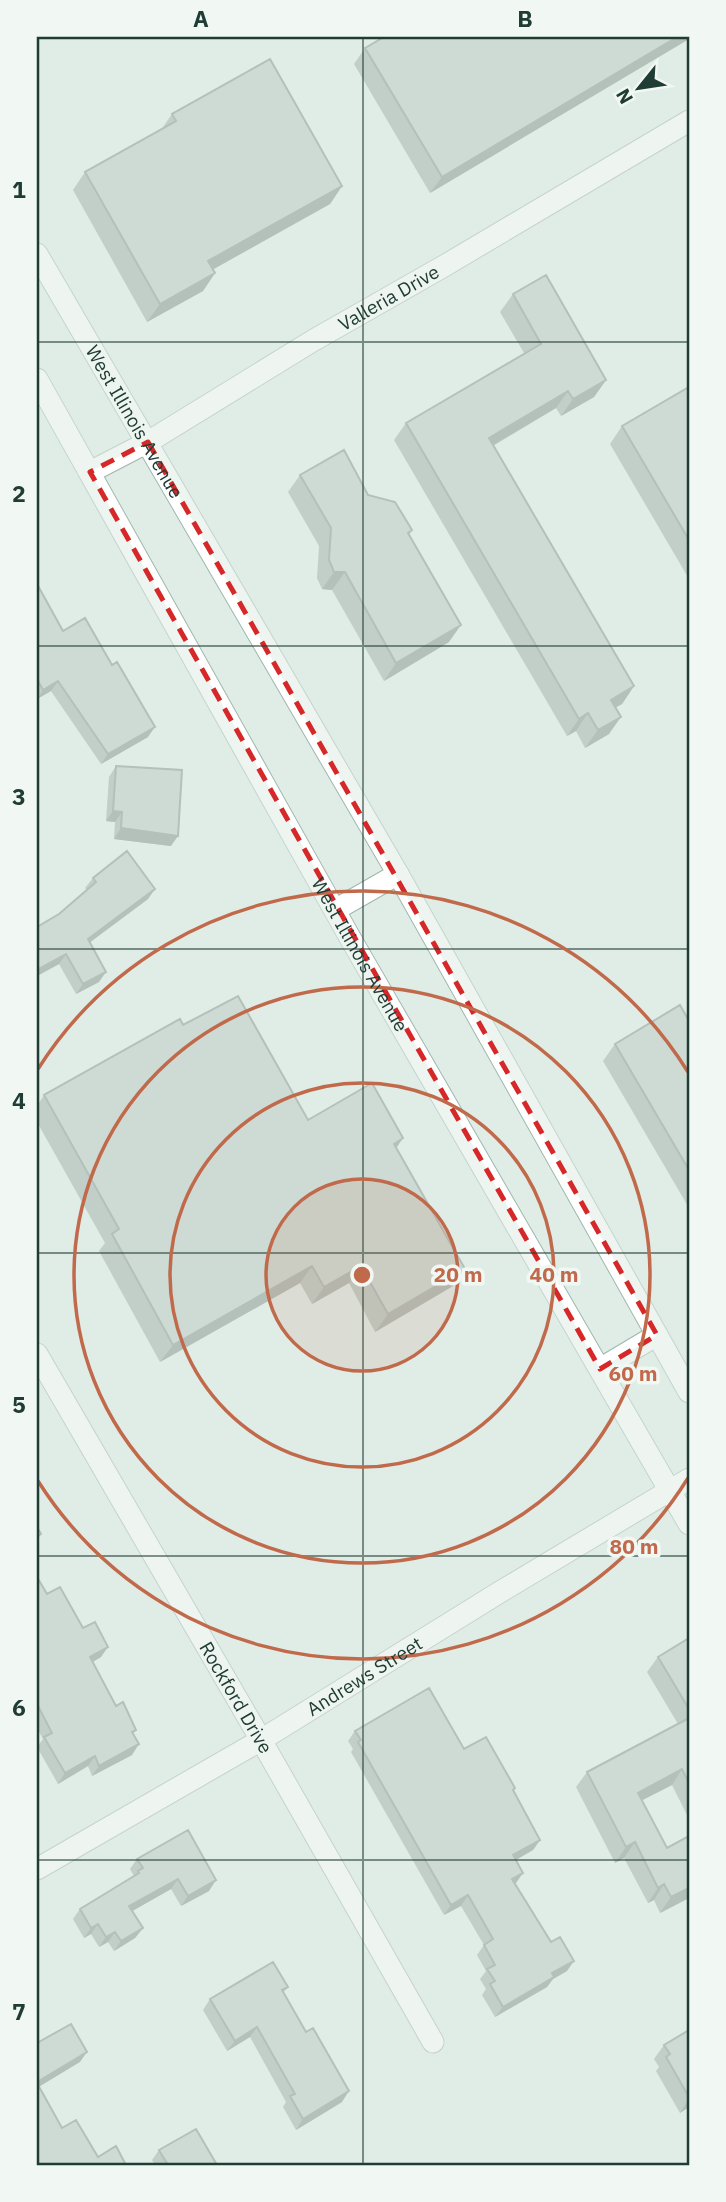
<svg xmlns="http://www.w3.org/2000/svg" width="726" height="2202" font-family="'IBM Plex Sans',sans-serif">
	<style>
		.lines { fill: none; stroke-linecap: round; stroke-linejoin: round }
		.minor-casing { stroke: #a3b4ad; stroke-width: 23 }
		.secondary-casing { stroke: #9eb8ae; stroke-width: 23 }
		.minor { stroke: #fff; stroke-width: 21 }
		.secondary { stroke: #fff; stroke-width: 21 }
		.wall { fill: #9caaa4 }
		.shaded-wall { fill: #7f8b86 }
		.building { fill: #b5c6bf; stroke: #7f8b86; stroke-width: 2 }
		.marked { fill: none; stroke: #d62828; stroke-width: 5; stroke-dasharray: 14 9; stroke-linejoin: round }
		.grid { fill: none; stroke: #203d35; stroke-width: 2; stroke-opacity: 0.55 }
		.ring { fill: none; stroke: #c16a4b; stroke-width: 3.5 }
		.labels { text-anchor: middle; stroke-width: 7; stroke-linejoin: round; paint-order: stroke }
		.street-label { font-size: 19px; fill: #203d35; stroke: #f1f8f4 }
		.centre { fill: #c16a4b; stroke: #f1f8f4; stroke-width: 3.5 }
		.ring-label { font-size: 21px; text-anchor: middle; font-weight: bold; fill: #c16a4b; stroke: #f1f8f4; stroke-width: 7; stroke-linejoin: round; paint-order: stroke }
		.neatline { fill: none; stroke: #203d35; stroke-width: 2.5 }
		.grid-label { font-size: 23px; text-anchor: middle; font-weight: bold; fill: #203d35 }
	</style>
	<rect width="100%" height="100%" fill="#e0ece6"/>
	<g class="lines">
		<defs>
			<g id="minor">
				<path id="s1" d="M90 472 148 442 314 340 444 266 689 121"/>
				<path id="s2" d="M37 1354 261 1740 433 2042"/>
				<path id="s3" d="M37 1869 261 1740 500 1592 689 1479"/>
			</g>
			<g id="secondary">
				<path id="s4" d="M37 254 398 874 689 1392"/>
				<path id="s5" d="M37 379 349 936 689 1524"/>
				<path d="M335 910 398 874"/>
				<path d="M600 1369 657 1335"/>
			</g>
		</defs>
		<use href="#minor" class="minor-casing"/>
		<use href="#secondary" class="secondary-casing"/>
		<use href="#minor" class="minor"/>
		<use href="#secondary" class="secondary"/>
	</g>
	<path class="wall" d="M689 37V39L430 193 354 64 365 48Z
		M172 114 342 186 330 204 213 269 215 273 203 291 147 322 73 190 85 172 161 130Z
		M513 294 606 380 594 397 561 416 556 408 493 446 634 686 622 704 615 707 609 734 585 748 576 731 567 736 394 440 406 423 524 353 500 312Z
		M689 387V579L610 444 622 426Z
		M300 475 368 495 412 530 409 535 449 642 384 681 332 590 322 589 317 578 319 546 288 492Z
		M37 584 63 631 148 737 101 764 51 691 37 699Z
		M116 766 171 846 114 839 115 822 106 821 109 777Z
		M93 878 148 899 90 942 99 982 76 994 59 964 37 976V927L59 914 87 890 85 888Z
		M689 1021V1208L603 1061 615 1044Z
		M183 1025 308 1120 397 1148 453 1286 375 1332 349 1283 312 1304 300 1283 160 1362 99 1251 105 1243 37 1122V1106L44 1095Z
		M37 1577 47 1594 83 1628 101 1657 93 1662 116 1706 136 1730 133 1734 132 1755 92 1776 88 1766 58 1784 37 1747 43 1739 37 1728Z
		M689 1638V1819L672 1785 642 1800 689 1898 660 1913 654 1900 648 1903 624 1858 615 1863 576 1787 587 1772 678 1724 647 1672 658 1657Z
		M355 1731 464 1749 515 1788 513 1791 540 1840 533 1850 516 1860 515 1884 567 1971 553 1979 547 1987 495 2017 482 1995 486 1989 480 1979 486 1971 477 1955 484 1945 461 1906 444 1915 351 1752 353 1749 348 1741Z
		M137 1859 209 1891 181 1906 171 1889 132 1911 143 1928 135 1938 114 1951 108 1942 99 1947 91 1934 84 1938 73 1919 80 1909 134 1876 130 1869Z
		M288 1987 283 1993 342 2102 296 2130 283 2107 286 2102 250 2037 227 2051 203 2010 210 1999Z
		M689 2030V2107L680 2113 656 2071 659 2067 654 2059 664 2045Z
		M159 2150 217 2165H155L152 2160Z"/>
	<path class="shaded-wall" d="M677 37H689V39L430 193 442 177Z
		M342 186 330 204 196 279 208 261Z
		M215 273 203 291 147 322 160 304Z
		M606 380 594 397 561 416 573 399Z
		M568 391 556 408 476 455 489 438Z
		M334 572H345L332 590 322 589Z
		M461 625 449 642 384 681 396 663Z
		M58 681 51 691 37 699 43 690Z
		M634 686 622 704 599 717 611 700Z
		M588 713 576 731 567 736 579 719Z
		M621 717 609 734 585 748 598 730Z
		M155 727 148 737 101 764 108 754Z
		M113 811 122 812 115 822 106 821Z
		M121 828 178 836 171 846 114 839Z
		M155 889 148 899 81 949 88 939Z
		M66 954 59 964 37 976V970Z
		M106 972 99 982 76 994 83 984Z
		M403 1138 391 1156 394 1144Z
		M312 1266 300 1283 160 1362 173 1345Z
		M361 1266 349 1283 312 1304 324 1287Z
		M465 1269 453 1286 375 1332 388 1314Z
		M108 1647 101 1657 83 1667 90 1657Z
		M139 1744 132 1755 92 1776 99 1766Z
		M95 1756 88 1766 58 1784 65 1773Z
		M682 1769 672 1785 627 1808 638 1793Z
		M540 1840 533 1850 506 1865 513 1855Z
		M635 1842 624 1858 615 1863 626 1847Z
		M523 1873 516 1883 505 1889 512 1879Z
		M178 1879 171 1889 122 1917 129 1906Z
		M216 1880 209 1891 181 1906 188 1896Z
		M664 1884 654 1900 648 1903 658 1888Z
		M689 1888V1898L660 1913 671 1897Z
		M468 1895 461 1906 444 1915 451 1905Z
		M98 1924 91 1934 84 1938 91 1928Z
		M143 1928 135 1938 114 1951 121 1941Z
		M115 1932 108 1942 99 1947 106 1937Z
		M574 1961 567 1971 553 1979 547 1987 495 2017 503 2007 552 1973Z
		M257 2027 250 2037 227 2051 235 2041Z
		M87 2052 80 2062 37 2088V2082Z
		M349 2091 342 2102 296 2130 303 2119Z
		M689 2099V2107L680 2113Z"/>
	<path class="building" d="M384 37H677L442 177 365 48Z
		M270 59 342 186 208 261 215 273 160 304 85 172 176 121 172 114Z
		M546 275 606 380 573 399 568 391 489 438 634 686 611 700 621 717 598 730 588 713 579 719 406 423 541 344 513 294Z
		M689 387V540L622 426Z
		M344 450 368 495 395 502 412 530 408 533 461 625 396 663 345 572H334L329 560 331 528 300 475Z
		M37 584 63 631 85 618 112 665 117 662 155 727 108 754 58 681 43 690 37 679Z
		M116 766 182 770 178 836 121 828 122 812 113 811Z
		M127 851 155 889 88 939 106 972 83 984 66 954 37 970V927L59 914 96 882 93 878Z
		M238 996 308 1120 372 1083 403 1138 394 1144 465 1269 388 1314 361 1266 324 1287 312 1266 173 1345 112 1234 119 1229 44 1095 180 1019 183 1025Z
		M680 1005 689 1021V1170L615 1044Z
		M37 1527 41 1534 37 1537Z
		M37 1577 47 1594 60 1587 83 1628 95 1622 108 1647 90 1657 116 1706 123 1702 136 1730 132 1732 139 1744 99 1766 95 1756 65 1773 44 1737 52 1733 37 1704Z
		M689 1638V1709L658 1657Z
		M429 1688 464 1749 486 1737 515 1788 513 1790 540 1840 513 1855 523 1873 512 1879 551 1942 560 1937 574 1961 552 1973 554 1977 503 2007 490 1984 495 1981 487 1969 495 1965 484 1945 493 1939 468 1895 451 1905 358 1742 361 1740 355 1731Z
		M689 1718V1783L682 1769 638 1793 667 1848 689 1836V1888L671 1897 664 1884 658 1888 635 1842 626 1847 587 1772Z
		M188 1830 216 1880 188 1896 178 1879 129 1906 143 1928 121 1941 115 1932 106 1937 98 1924 91 1928 80 1909 139 1873 138 1871 143 1868 137 1859Z
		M273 1962 288 1987 282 1990 306 2032 313 2028 349 2091 303 2119 290 2096 295 2094 257 2027 235 2041 210 1999Z
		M71 2024 87 2052 37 2082V2043Z
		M689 2030V2097L666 2057 670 2054 664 2045Z
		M37 2083 62 2128 76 2120 98 2157 116 2146 126 2165H37Z
		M196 2129 217 2165H168L159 2150Z"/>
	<path d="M0 0H726V2202H0ZM148 442 657 1335 600 1369 90 472Z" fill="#e0ece6" fill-opacity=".55" fill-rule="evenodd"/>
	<path class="marked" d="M148 442 657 1335 600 1369 90 472Z"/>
	<path class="grid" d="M363 37V2165M37 342H689M37 646H689M37 949H689M37 1253H689M37 1556H689M37 1860H689"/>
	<circle cx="362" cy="1275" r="96" fill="#c16a4b" fill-opacity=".12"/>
	<g class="ring">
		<circle cx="362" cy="1275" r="96"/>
		<circle cx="362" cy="1275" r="192"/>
		<circle cx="362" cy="1275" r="288"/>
		<path d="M688 1478A384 384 0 0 1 38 1481M38 1069A384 384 0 0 1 688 1072"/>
	</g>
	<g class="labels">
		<g class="street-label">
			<text dy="7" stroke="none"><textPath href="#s1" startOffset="346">Valleria Drive</textPath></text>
			<text dy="7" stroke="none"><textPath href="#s4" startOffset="194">West Illinois Avenue</textPath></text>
			<text dy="7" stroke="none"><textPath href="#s5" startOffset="660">West Illinois Avenue</textPath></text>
			<text dy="7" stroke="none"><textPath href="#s3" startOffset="380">Andrews Street</textPath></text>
			<text dy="7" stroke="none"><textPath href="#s2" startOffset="397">Rockford Drive</textPath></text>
		</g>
	</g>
	<circle cx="362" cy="1275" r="10" class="centre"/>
	<g class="ring-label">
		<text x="458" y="1282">20 m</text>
		<text x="554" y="1282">40 m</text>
		<text x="633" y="1381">60 m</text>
		<text x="634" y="1554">80 m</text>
	</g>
	<rect width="726" height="2202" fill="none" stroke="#f1f8f4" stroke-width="77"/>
	<g transform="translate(639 88) rotate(240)" stroke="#f1f8f4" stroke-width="5" paint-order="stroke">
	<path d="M0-5L12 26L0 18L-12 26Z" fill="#203d35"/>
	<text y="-10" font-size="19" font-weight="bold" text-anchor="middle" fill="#203d35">N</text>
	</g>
	<rect x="38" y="38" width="650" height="2126" class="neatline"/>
	<g class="grid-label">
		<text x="201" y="27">A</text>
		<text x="525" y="27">B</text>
		<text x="19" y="198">1</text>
		<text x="19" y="502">2</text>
		<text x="19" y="805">3</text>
		<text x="19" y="1109">4</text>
		<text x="19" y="1413">5</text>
		<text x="19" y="1716">6</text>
		<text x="19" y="2020">7</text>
	</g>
</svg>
